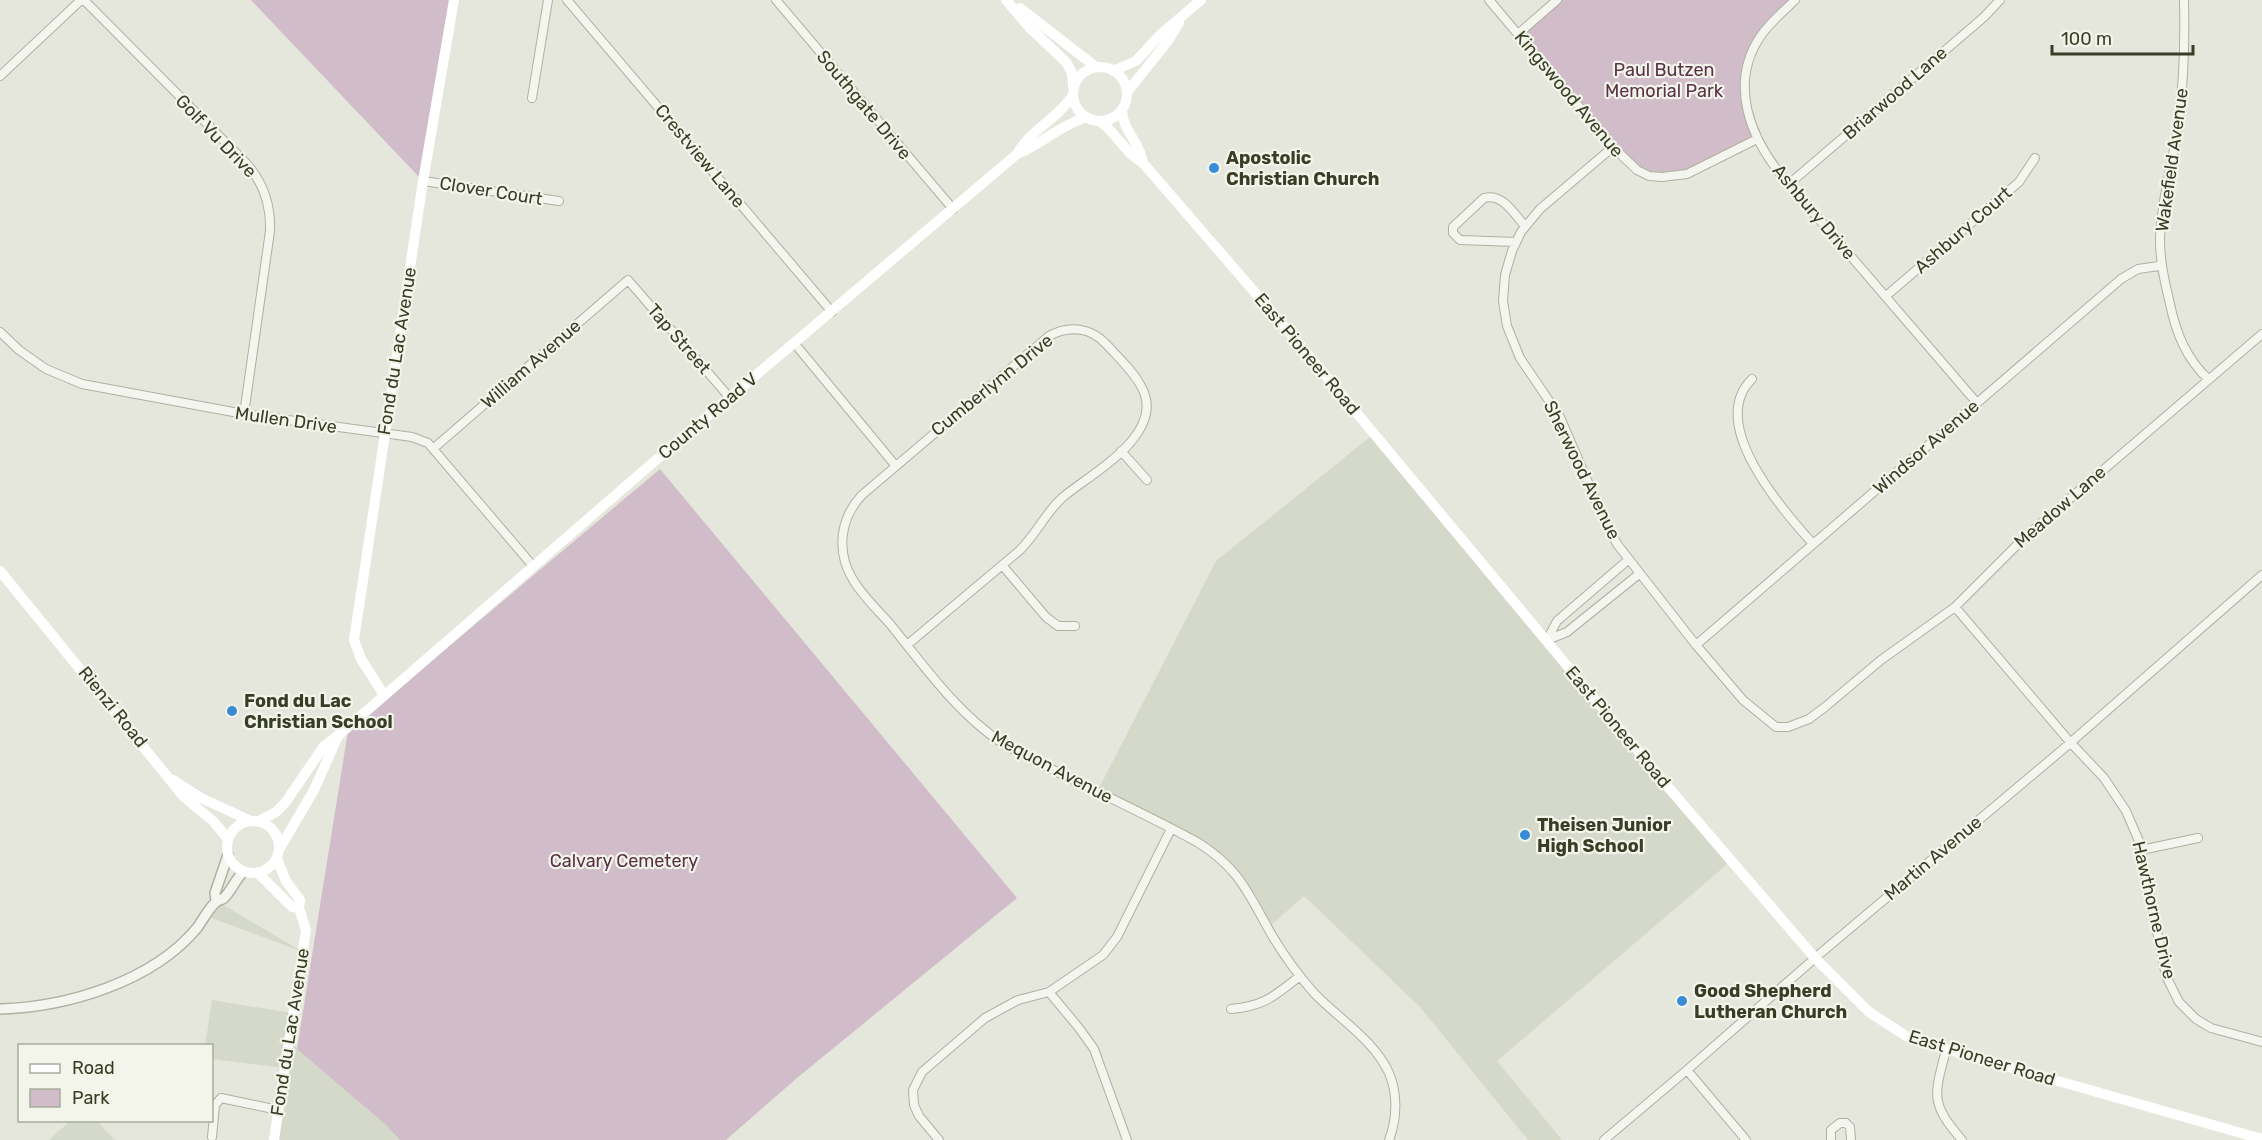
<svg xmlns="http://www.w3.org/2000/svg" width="2262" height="1140" font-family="Rubik,sans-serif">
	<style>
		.built { fill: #d5d9ca }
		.green { fill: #d1bcca }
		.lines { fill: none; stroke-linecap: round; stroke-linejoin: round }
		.minor-casing { stroke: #aeb1a1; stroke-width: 10 }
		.tertiary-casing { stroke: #aeb1a1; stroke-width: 12 }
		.minor { stroke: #f4f5ef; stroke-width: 8 }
		.tertiary { stroke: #f4f5ef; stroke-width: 9 }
		.secondary { stroke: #fff; stroke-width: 10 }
		.poi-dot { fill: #388cd5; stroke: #f3f5eb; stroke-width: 2 }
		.labels { text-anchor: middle; stroke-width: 4.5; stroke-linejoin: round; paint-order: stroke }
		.park-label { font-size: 18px; fill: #5a3149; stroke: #f3f5eb }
		.street-label { font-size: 18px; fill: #383e25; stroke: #f3f5eb }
		.poi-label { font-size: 18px; font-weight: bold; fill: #383e25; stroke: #f3f5eb; text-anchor: start }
	</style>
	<rect width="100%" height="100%" fill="#e5e7dc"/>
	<path class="built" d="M1375 433 1731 861 1497 1061 1562 1140H1528L1420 1007 1304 896 1268 928 1238 876 1214 853 1097 792 1216 561Z
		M217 901 303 952 206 916Z
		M212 1000 292 1013 289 1041 385 1124 400 1140H274L284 1068 212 1059V1046H205Z
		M71 1120 97 1121 115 1140H49Z"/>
	<path class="green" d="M251 0H454L420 178Z
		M1557 0H1796L1765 29 1748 61 1744 98 1757 139 1687 174 1670 177 1637 170 1518 34Z
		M660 469 1017 898 797 1078 726 1140H400L385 1124 297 1049 348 731Z"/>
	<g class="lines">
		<defs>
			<path id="minor" d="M84 0 246 163C263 182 271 205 270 231L244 414
				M567 0 832 312
				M776 0 953 209
				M1489 0 1613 147 1637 170 1649 176 1662 177 1687 174 1757 139
				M1795 0C1783 12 1769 23 1760 37 1729 84 1750 136 1781 175L1977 403
				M2184 0C2185 40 2184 79 2179 119 2174 159 2161 200 2160 240 2160 262 2165 283 2170 304 2176 333 2186 358 2208 379
				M1518 34 1557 0
				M0 76 81 0
				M532 98 548 0
				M1613 147 1540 209 1521 232 1512 251 1505 275 1503 301 1507 326 1520 358 1560 417 1596 501 1617 544 1696 645 1743 700 1776 727H1788L1809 719 1825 707 1881 660 1955 607 2025 537 2262 334
				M423 181 559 201
				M1789 184 1984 17 2000 0
				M1516 242 1460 240 1453 233V227L1484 198C1503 193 1514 214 1525 226
				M1886 296 2019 182 2035 158
				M0 332 19 350 46 369 82 384 244 414 412 437 428 443 533 566
				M795 344 895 465
				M1752 379C1706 424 1783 510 1813 544
				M434 448 628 280 730 398
				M1121 451 1147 480
				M1002 565 1046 617 1058 626H1075
				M1955 607 2070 742 2104 778 2126 811 2139 841 2166 976 2179 1002 2196 1019 2211 1028 2262 1042
				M1547 640 1557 621 1628 560
				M1547 640 1567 632 1639 574
				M907 645 1019 551C1036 535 1045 513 1063 497 1092 473 1166 434 1142 388 1134 372 1119 358 1107 345 1091 327 1069 325 1049 336L862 495C845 513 838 537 845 562 852 586 874 606 890 624 924 666 957 713 1002 743 1021 755 1043 764 1063 775 1108 797 1153 818 1197 842 1241 869 1249 896 1273 937 1285 957 1299 976 1314 993 1339 1019 1374 1040 1389 1073 1398 1094 1397 1119 1389 1140
				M1696 645 2121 279 2138 269 2159 266 2162 268
				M2141 850 2198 838
				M1049 992 1079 1028 1094 1049 1127 1140
				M1231 1009C1265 1006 1274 996 1300 976
				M1946 1050C1934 1096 1930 1103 1962 1140
				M1687 1070 1746 1140
				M212 1137 215 1105 221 1098 278 1110
				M939 1140 919 1116 914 1105 913 1090 922 1072 985 1018 1018 1000 1049 992 1103 955 1117 937 1171 829
				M1604 1140 1687 1070 1822 952 2062 750 2262 575
				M1831 1140V1130L1840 1123H1846L1850 1127 1851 1140"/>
			<path id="tertiary" d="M216 901 215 893 228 855
				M0 1009C67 1007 152 982 197 928 203 920 208 909 216 902 218 900 222 900 224 898 231 891 236 879 243 872"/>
		</defs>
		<use href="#minor" class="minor-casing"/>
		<use href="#tertiary" class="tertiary-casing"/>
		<use href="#minor" class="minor"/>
		<use href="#tertiary" class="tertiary"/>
		<path class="secondary" d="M1006 0 1029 27 1066 62 1072 73 1073 86
			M1020 8 1096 67
			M1073 94a27 27 0 1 1 54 0a27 27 0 1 1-54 0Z
			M1113 71 1136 61 1161 34 1201 0
			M1128 91 1168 41 1179 23
			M1122 111C1123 131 1140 142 1143 163L1296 340 1668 787 1815 958 1869 1012 1906 1036 1928 1044 2262 1139
			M1101 122C1117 134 1125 153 1143 163
			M1017 154C1041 145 1060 125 1085 118
			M0 571 184 797 213 821 228 839
			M384 695 361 659 354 640 423 181 454 0
			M173 780 201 798 251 821
			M227 847a26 26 0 1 1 52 0a26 26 0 1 1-52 0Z
			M259 821 276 812 285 803 324 746 340 734 664 453 1017 154C1031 129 1058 119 1073 95
			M280 848 314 790 339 734
			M258 873 292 907 299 908
			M274 1140 306 930 299 908 300 900 286 881 277 859"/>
	</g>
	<g class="poi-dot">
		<circle cx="1214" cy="168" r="6"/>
		<circle cx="232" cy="711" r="6"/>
		<circle cx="1525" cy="835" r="6"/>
		<circle cx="1682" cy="1001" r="6"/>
	</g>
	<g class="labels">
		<g class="park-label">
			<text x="1664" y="76">Paul Butzen<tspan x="1664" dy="21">Memorial Park</tspan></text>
			<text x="624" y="867">Calvary Cemetery</text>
		</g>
		<g class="street-label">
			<text transform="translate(1895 93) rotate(-41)" y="6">Briarwood Lane</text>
			<text transform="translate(1569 94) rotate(50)" y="6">Kingswood Avenue</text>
			<text transform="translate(864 105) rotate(50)" y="6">Southgate Drive</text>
			<text transform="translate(216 136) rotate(46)" y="6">Golf Vu Drive</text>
			<text transform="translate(700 156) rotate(50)" y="6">Crestview Lane</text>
			<text transform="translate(2172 160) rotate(-82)" y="6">Wakefield Avenue</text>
			<text transform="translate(491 191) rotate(9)" y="6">Clover Court</text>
			<text transform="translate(1814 212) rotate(50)" y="6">Ashbury Drive</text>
			<text transform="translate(1963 230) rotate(-41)" y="6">Ashbury Court</text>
			<text transform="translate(679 339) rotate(49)" y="6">Tap Street</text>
			<text transform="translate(397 351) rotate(-81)" y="6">Fond du Lac Avenue</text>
			<text transform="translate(1307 354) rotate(50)" y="6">East Pioneer Road</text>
			<text transform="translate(531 364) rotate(-41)" y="6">William Avenue</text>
			<text transform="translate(992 385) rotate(-39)" y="6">Cumberlynn Drive</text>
			<text transform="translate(708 416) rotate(-40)" y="6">County Road V</text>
			<text transform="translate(286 420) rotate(8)" y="6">Mullen Drive</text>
			<text transform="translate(1926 447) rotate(-41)" y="6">Windsor Avenue</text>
			<text transform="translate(1582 470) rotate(64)" y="6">Sherwood Avenue</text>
			<text transform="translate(2060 507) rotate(-41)" y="6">Meadow Lane</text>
			<text transform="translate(113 707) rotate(51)" y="6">Rienzi Road</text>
			<text transform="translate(1618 727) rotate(50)" y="6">East Pioneer Road</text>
			<text transform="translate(1052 767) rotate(28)" y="6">Mequon Avenue</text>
			<text transform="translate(1933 858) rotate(-40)" y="6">Martin Avenue</text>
			<text transform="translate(2154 910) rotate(77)" y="6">Hawthorne Drive</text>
			<text transform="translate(290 1032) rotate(-81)" y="6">Fond du Lac Avenue</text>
			<text transform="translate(1982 1058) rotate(17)" y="6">East Pioneer Road</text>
		</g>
		<g class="poi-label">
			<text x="1226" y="164">Apostolic<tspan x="1226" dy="21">Christian Church</tspan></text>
			<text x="244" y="707">Fond du Lac<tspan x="244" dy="21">Christian School</tspan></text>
			<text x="1537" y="831">Theisen Junior<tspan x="1537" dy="21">High School</tspan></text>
			<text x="1694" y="997">Good Shepherd<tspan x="1694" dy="21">Lutheran Church</tspan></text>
		</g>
	</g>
	<rect x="18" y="1044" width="195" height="78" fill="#f3f5eb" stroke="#a8ac9c" stroke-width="1.5"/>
	<rect x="30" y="1064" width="30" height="9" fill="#ffffff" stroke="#a8ac9c" stroke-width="1.5"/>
	<text x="72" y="1074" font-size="18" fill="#383e25">Road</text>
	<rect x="30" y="1089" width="30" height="18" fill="#d1bcca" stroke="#a8ac9c" stroke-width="1.5"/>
	<text x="72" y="1104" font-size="18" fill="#383e25">Park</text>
	<path d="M2052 45v9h141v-9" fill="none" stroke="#383e25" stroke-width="3"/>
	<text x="2061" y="45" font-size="18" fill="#383e25" stroke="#f3f5eb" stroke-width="4.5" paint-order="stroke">100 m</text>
</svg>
